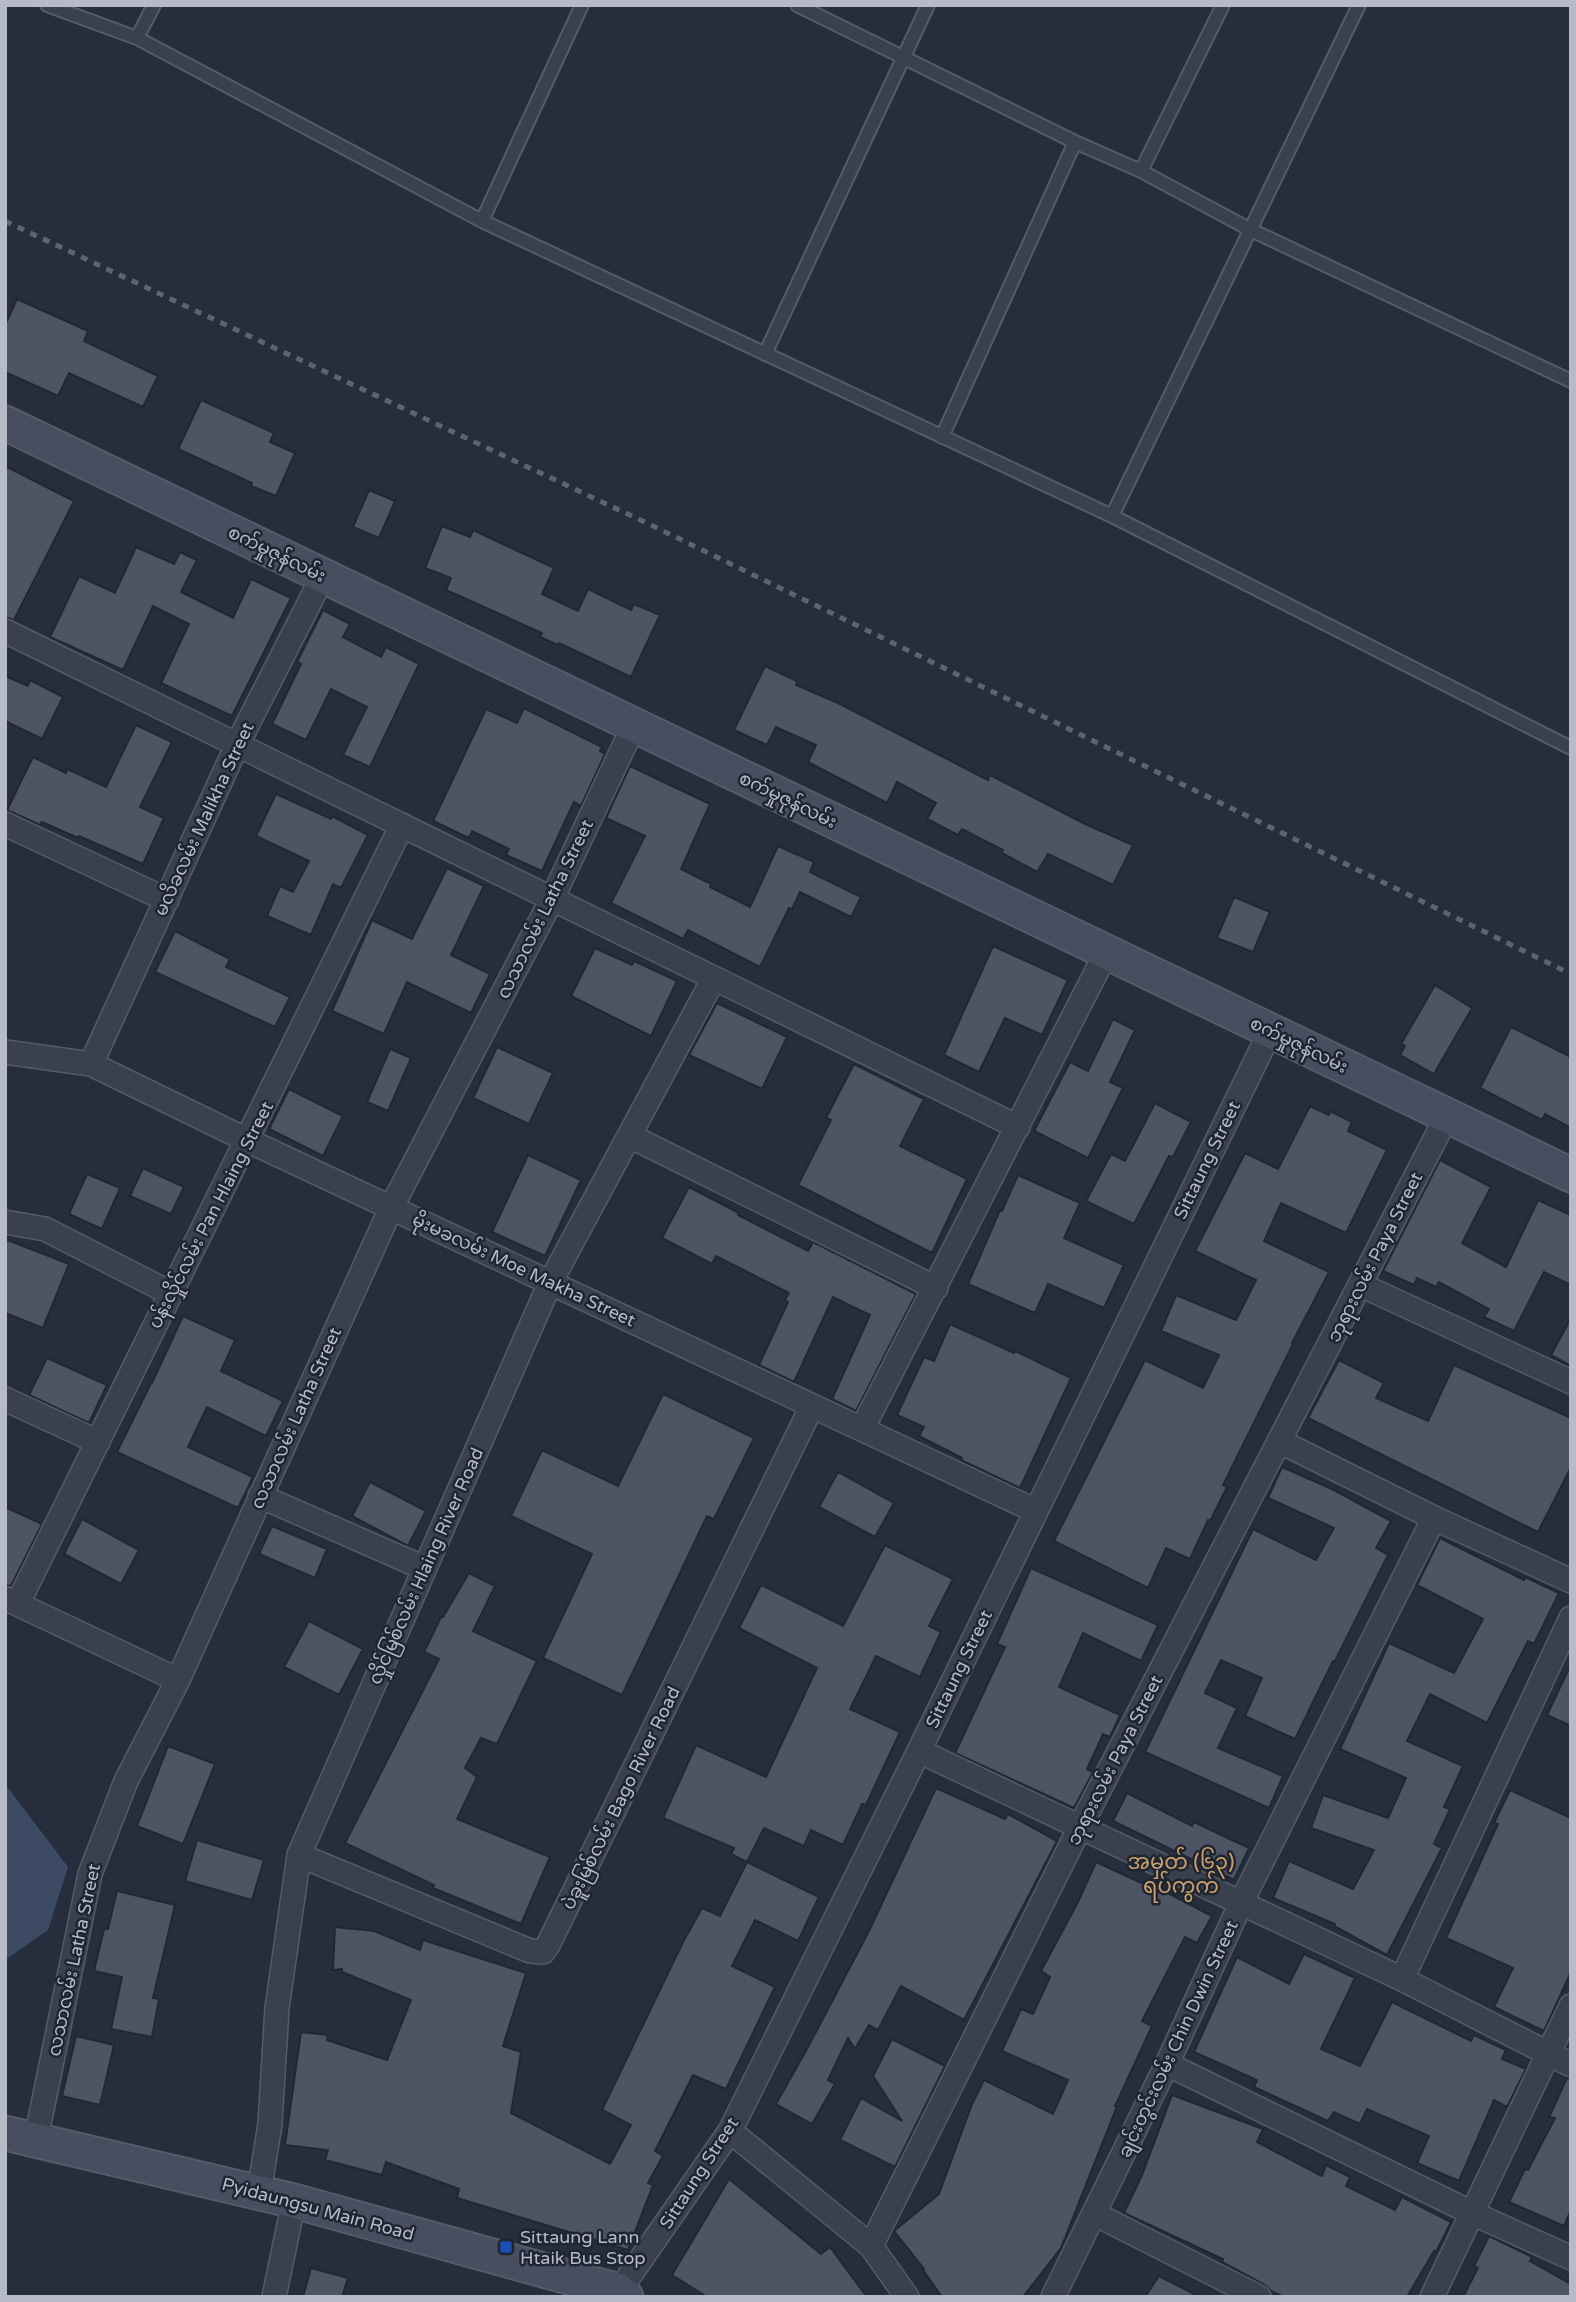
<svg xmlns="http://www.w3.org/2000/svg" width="1576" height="2302" font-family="'Varela Round','Noto Sans Myanmar',sans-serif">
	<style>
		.water { fill: #3d4a63 }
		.building { fill: #4d5565; stroke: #212733; stroke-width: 2 }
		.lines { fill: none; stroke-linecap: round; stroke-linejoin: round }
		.lane-casing { stroke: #555b67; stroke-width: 16 }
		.street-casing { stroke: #555b67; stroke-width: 26 }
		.secondary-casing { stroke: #555b67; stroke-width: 37 }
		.lane { stroke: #3a404c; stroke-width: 12 }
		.street { stroke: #3a404c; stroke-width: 23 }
		.secondary { stroke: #484e5f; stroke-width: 33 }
		.rail { stroke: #5c6373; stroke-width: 5; stroke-dasharray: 7 7; stroke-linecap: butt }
		.transit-dot { fill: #1a4fb4; stroke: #1f2531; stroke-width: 2.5 }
		.labels { text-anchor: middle; stroke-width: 5; stroke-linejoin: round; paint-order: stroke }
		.street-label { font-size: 18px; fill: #b6bbc7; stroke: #1f2531 }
		.poi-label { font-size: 18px; fill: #b6bbc7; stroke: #1f2531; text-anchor: start }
		.quarter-label { font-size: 21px; fill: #cba06d; stroke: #1f2531 }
	</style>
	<rect width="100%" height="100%" fill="#262d3c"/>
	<path class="water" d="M5 1784 68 1867 48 1930 5 1960Z"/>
	<path class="building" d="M17 299 88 331 84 341 158 376 143 407 69 373 58 396 5 372V325Z
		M201 400 274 433 270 442 295 453 276 496 251 486 252 483 178 449Z
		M5 466 74 501 14 620 5 617Z
		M369 490 395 501 379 538 353 527Z
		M442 526 470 537 473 530 554 568 542 594 578 611 588 589 631 610 634 604 660 615 631 677 559 643 558 645 540 637 542 633 446 590 451 578 425 568Z
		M136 547 174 564 180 552 197 560 181 592 233 618 251 579 291 598 232 716 161 683 189 624 153 606 123 670 50 637 79 576 115 593Z
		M323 610 350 624 343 637 381 657 386 647 419 664 370 767 343 755 367 707 331 689 306 740 272 724 301 664 297 662Z
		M765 666 797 681 796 685 838 703 988 780 990 775 1085 824 1133 845 1113 885 1048 854 1037 872 1002 853 1003 850 962 829 958 835 927 819 936 803 897 782 887 803 808 762 816 745 776 727 767 745 734 730Z
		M5 676 28 686 30 680 63 697 42 739 5 721Z
		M524 708 602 747 600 751 605 754 581 806 574 802 542 871 506 855 509 849 472 831 469 838 433 821 486 709 517 723Z
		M136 725 172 742 140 807 164 818 143 864 79 836 78 838 42 822 40 825 7 810 33 757 66 773 67 769 106 787Z
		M630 766 710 804 681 869 711 884 710 887 750 907 778 846 814 862 810 872 861 897 851 917 800 892 792 909 789 908 760 967 688 930 683 939 611 903 645 836 606 818Z
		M276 794 331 819 332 816 368 835 341 888 333 884 311 935 267 916 280 886 293 892 309 861 256 836Z
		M447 868 484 886 451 955 490 974 471 1013 407 982 384 1034 332 1011 372 920 412 939Z
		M1234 897 1270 912 1253 952 1217 938Z
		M175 931 230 959 226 967 290 997 275 1027 155 972Z
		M993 946 1068 980 1042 1035 1005 1018 979 1072 944 1055Z
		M595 948 632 965 634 961 677 981 651 1036 571 996Z
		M1435 985 1472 1008 1434 1074 1400 1055 1405 1046 1401 1044Z
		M717 1003 787 1037 762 1089 689 1055Z
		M1113 1019 1135 1030 1110 1082 1123 1088 1088 1158 1034 1131 1070 1062 1088 1071Z
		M1511 1027 1571 1057V1128L1545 1114 1542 1120 1480 1088Z
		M497 1047 553 1073 529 1124 473 1098Z
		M390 1049 411 1058 388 1111 367 1102Z
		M854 1064 924 1099 900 1146 967 1179 932 1253 798 1185 831 1120 826 1118Z
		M289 1089 343 1116 323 1156 269 1129Z
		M1155 1103 1191 1122 1173 1157 1169 1156 1134 1224 1086 1201 1111 1154 1125 1161Z
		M1310 1106 1329 1115 1330 1111 1352 1122 1348 1131 1387 1150 1346 1233 1281 1203 1264 1241 1329 1272 1292 1343 1293 1344 1223 1485 1227 1487 1210 1521 1208 1520 1190 1559 1166 1548 1148 1588 1054 1541 1145 1360 1203 1388 1219 1355 1161 1331 1176 1295 1236 1320 1256 1280 1195 1251 1245 1153 1278 1169Z
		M528 1155 581 1180 545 1256 492 1232Z
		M1440 1160 1491 1187 1462 1243 1506 1267 1538 1200 1571 1215V1285L1544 1272 1514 1331 1484 1317 1489 1309 1439 1282 1436 1287 1417 1278 1414 1285 1383 1271Z
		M143 1168 184 1187 171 1214 130 1196Z
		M87 1174 120 1188 102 1229 69 1214Z
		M1018 1175 1080 1203 1064 1238 1124 1265 1104 1308 1048 1284 1035 1313 968 1284 1000 1210 1002 1211Z
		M689 1187 739 1213 738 1215 808 1251 813 1242 916 1294 856 1411 832 1399 870 1315 833 1297 794 1382 759 1365 788 1302 785 1300 789 1293 716 1256 712 1264 662 1238Z
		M5 1239 69 1264 43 1328 5 1313Z
		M183 1316 235 1340 221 1371 283 1401 266 1436 207 1407 188 1447 253 1477 238 1508 117 1452 151 1383H152Z
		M1571 1318V1366L1551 1355Z
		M950 1324 1014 1353 1015 1351 1071 1378 1020 1488 961 1460 962 1458 919 1436 924 1427 897 1415 924 1357 934 1361Z
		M47 1358 107 1385 89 1423 29 1395Z
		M1339 1360 1384 1383 1376 1398 1428 1421 1454 1365 1571 1418V1467L1538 1532 1308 1418Z
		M663 1394 754 1438 714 1519 707 1516 622 1695 543 1658 592 1554 511 1516 542 1450 618 1486Z
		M1282 1467 1334 1490 1391 1521 1376 1548 1388 1555 1335 1661H1333L1295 1739 1245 1716 1262 1678 1221 1660 1205 1693 1237 1708 1218 1748 1283 1776 1269 1808 1145 1752 1253 1529 1316 1560 1334 1528 1268 1498Z
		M838 1472 894 1503 875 1537 819 1507Z
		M370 1482 426 1511 408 1546 352 1516Z
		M5 1507 42 1524 11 1586 5 1585Z
		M82 1519 139 1550 121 1584 64 1554Z
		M272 1526 327 1549 315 1578 259 1554Z
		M1440 1538 1524 1580 1525 1577 1559 1593 1534 1644 1528 1641 1487 1723 1430 1694 1407 1741 1463 1766 1444 1807 1450 1809 1434 1844 1442 1848 1387 1955 1334 1926 1335 1924 1273 1898 1289 1861 1353 1889 1374 1850 1311 1828 1323 1795 1388 1818 1406 1778 1340 1749 1389 1643 1454 1673 1483 1619 1417 1585Z
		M885 1545 953 1579 929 1626 941 1632 920 1677 876 1656 850 1709 900 1732 866 1805 862 1804 843 1845 811 1830 804 1846 764 1828 747 1862 731 1854 734 1848 663 1818 696 1745 766 1777 817 1668 739 1628 761 1585 843 1626Z
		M1031 1568 1158 1625 1141 1661 1083 1633 1059 1687 1120 1715 1110 1737 1103 1734 1087 1769 1093 1772 1074 1808 955 1753 1005 1647 997 1644Z
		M469 1573 495 1586 473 1631 537 1661 497 1744 481 1738 465 1768 477 1777 457 1819 550 1857 521 1924 433 1888 434 1885 345 1843 439 1659 424 1652 441 1617H443Z
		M309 1621 363 1649 339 1695 284 1667Z
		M1571 1664V1726L1547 1715Z
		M168 1746 215 1764 183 1844 137 1826Z
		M936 1788 1005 1819 1008 1814 1057 1841 964 2020 901 1986 878 2030 869 2025 855 2049 848 2038 828 2080 835 2084 812 2124 776 2104 807 2049 869 1931Z
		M1510 1790 1571 1818V1972L1544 2031 1494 2007 1513 1968 1446 1938 1498 1824 1494 1823Z
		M1127 1793 1192 1826 1194 1822 1249 1848 1234 1880 1113 1821Z
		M197 1840 264 1860 252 1900 185 1881Z
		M747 1862 819 1897 798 1941 755 1920 732 1966 775 1987 726 2089 693 2075 655 2151 663 2156 648 2183 653 2185 628 2250 457 2198 459 2189 386 2162 382 2175 325 2160 328 2150 285 2145 301 2032 328 2035 327 2040 387 2060 411 2000 342 1972V1969L333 1970 335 1927 374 1931 420 1950 423 1940 526 1973 503 2046 521 2052 511 2113 610 2164 631 2125 602 2110 683 1942 702 1908 720 1916Z
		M1096 1862 1161 1892 1162 1890 1212 1916 1197 1943 1185 1937 1142 2021 1152 2026 1115 2106H1117L1061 2248 1023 2297H942L923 2270 924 2269 894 2231 939 2194 972 2104 984 2080 1053 2114 1068 2080 1002 2051 1021 2009 1033 2014 1050 1977 1041 1971 1078 1902Z
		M117 1891 175 1905 153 1998 159 1999 152 2037 111 2029 122 1977 94 1971 104 1929H108Z
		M1304 1954 1355 1978 1321 2049 1360 2066 1392 2002 1471 2041 1474 2035 1506 2050 1502 2059 1526 2069 1507 2107 1494 2100 1459 2181 1417 2163 1429 2136 1367 2109 1360 2124 1334 2112 1328 2121 1254 2087 1257 2080 1194 2052 1237 1957 1289 1984Z
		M76 2036 114 2045 100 2105 62 2096Z
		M892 2039 945 2066 895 2167 840 2140 861 2098 902 2121 873 2076Z
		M1567 2078 1571 2079V2210L1564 2226 1509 2202 1525 2169 1528 2170 1555 2118 1549 2117Z
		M1172 2095 1263 2129 1257 2142 1322 2176 1326 2165 1350 2177 1346 2186 1395 2210 1402 2197 1451 2222 1436 2252 1434 2251 1407 2297H1284L1271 2291 1265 2285 1222 2262 1223 2259 1124 2213 1142 2175Z
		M729 2179 821 2254 830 2247 867 2297H707L672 2275Z
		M1489 2236 1532 2257 1530 2261 1571 2284V2297H1463L1478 2268 1474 2266Z
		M311 2268 348 2278 342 2297H303Z
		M1159 2276 1200 2297H1145Z"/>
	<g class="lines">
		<defs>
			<path id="lane" d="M47 5 137 38 482 221 1112 516 1571 748
				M797 5 1075 142 1141 171 1251 230 1571 381
				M137 38 154 5
				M1141 171 1223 5
				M482 221 582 5
				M765 354 928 5
				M942 437 1075 142
				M1112 516 1359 5"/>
			<path id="street" d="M5 631 1018 1127
				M5 824 167 900
				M5 1052 91 1064 249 1141 1036 1511
				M91 1064 238 743 323 576
				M630 1136 936 1288
				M5 1222 45 1229 170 1293
				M1361 1285 1571 1382
				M5 1399 98 1442
				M862 1429 1106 953
				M1279 1441 1434 1518 1571 1581
				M260 1496 424 1568
				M7 1599 178 1680
				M18 1603C146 1344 275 1085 402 825
				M919 1751 1402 1979 1571 2065
				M299 1855 530 1951 543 1952 548 1945 812 1406
				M1402 1979 1571 1618
				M1167 2064 1472 2213 1571 2258
				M730 2131 871 2246 1080 1827 1447 1116
				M36 2139 90 1874 126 1781 178 1680 391 1208 552 899 634 725
				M259 2192 270 2124 277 2008 299 1855 550 1283 714 978
				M1095 2214 1259 2297
				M871 2246 907 2297
				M619 2291 730 2131 919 1751 1270 1032
				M274 2297 294 2201
				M1053 2297 1167 2064 1241 1903 1434 1518
				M1432 2297 1571 2006"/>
			<path id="secondary" d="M5 423 1571 1175
				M5 2133 294 2201 619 2291 626 2297"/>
		</defs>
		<use href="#lane" class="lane-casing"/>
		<use href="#street" class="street-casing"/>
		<use href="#secondary" class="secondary-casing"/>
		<use href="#lane" class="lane"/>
		<use href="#street" class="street"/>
		<use href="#secondary" class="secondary"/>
		<path class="rail" d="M5 221 651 525 1571 974"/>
	</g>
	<rect class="transit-dot" x="499" y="2240" width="14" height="14" rx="3.5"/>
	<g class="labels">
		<g class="street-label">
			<text transform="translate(277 554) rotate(26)" y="6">စက်မှုဇုန်လမ်း</text>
			<text transform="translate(788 800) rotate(26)" y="6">စက်မှုဇုန်လမ်း</text>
			<text transform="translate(204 819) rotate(-65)" y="6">မလိခလမ်း Malikha Street</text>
			<text transform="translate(545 909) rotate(-64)" y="6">လသာလမ်း Latha Street</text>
			<text transform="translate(1299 1045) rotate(26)" y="6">စက်မှုဇုန်လမ်း</text>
			<text transform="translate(1207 1160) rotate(-64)" y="6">Sittaung Street</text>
			<text transform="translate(211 1215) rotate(-63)" y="6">ပန်းလှိုင်လမ်း Pan Hlaing Street</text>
			<text transform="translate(1375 1257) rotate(-63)" y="6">ဘုရားလမ်း Paya Street</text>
			<text transform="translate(524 1270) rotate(25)" y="6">မိုးမခလမ်း Moe Makha Street</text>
			<text transform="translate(296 1418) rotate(-66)" y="6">လသာလမ်း Latha Street</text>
			<text transform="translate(426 1566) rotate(-66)" y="6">လှိုင်မြစ်လမ်း Hlaing River Road</text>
			<text transform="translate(959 1669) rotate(-64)" y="6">Sittaung Street</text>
			<text transform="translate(1115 1760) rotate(-63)" y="6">ဘုရားလမ်း Paya Street</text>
			<text transform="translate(621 1798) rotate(-64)" y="6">ပဲခူးမြစ်လမ်း Bago River Road</text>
			<text transform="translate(74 1960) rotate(-78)" y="6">လသာလမ်း Latha Street</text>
			<text transform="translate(1178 2039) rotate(-65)" y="6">ချင်းတွင်းလမ်း Chin Dwin Street</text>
			<text transform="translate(699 2173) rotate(-57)" y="6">Sittaung Street</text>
			<text transform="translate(318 2209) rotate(15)" y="6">Pyidaungsu Main Road</text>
		</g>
		<g class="poi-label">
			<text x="520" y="2243">Sittaung Lann<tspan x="520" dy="21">Htaik Bus Stop</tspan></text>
		</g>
		<g class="quarter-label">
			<text x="1181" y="1869">အမှတ် (၆၃)<tspan x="1181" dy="24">ရပ်ကွက်</tspan></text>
		</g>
	</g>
	<rect width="1576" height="2302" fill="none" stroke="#b6bbc7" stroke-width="14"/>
</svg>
